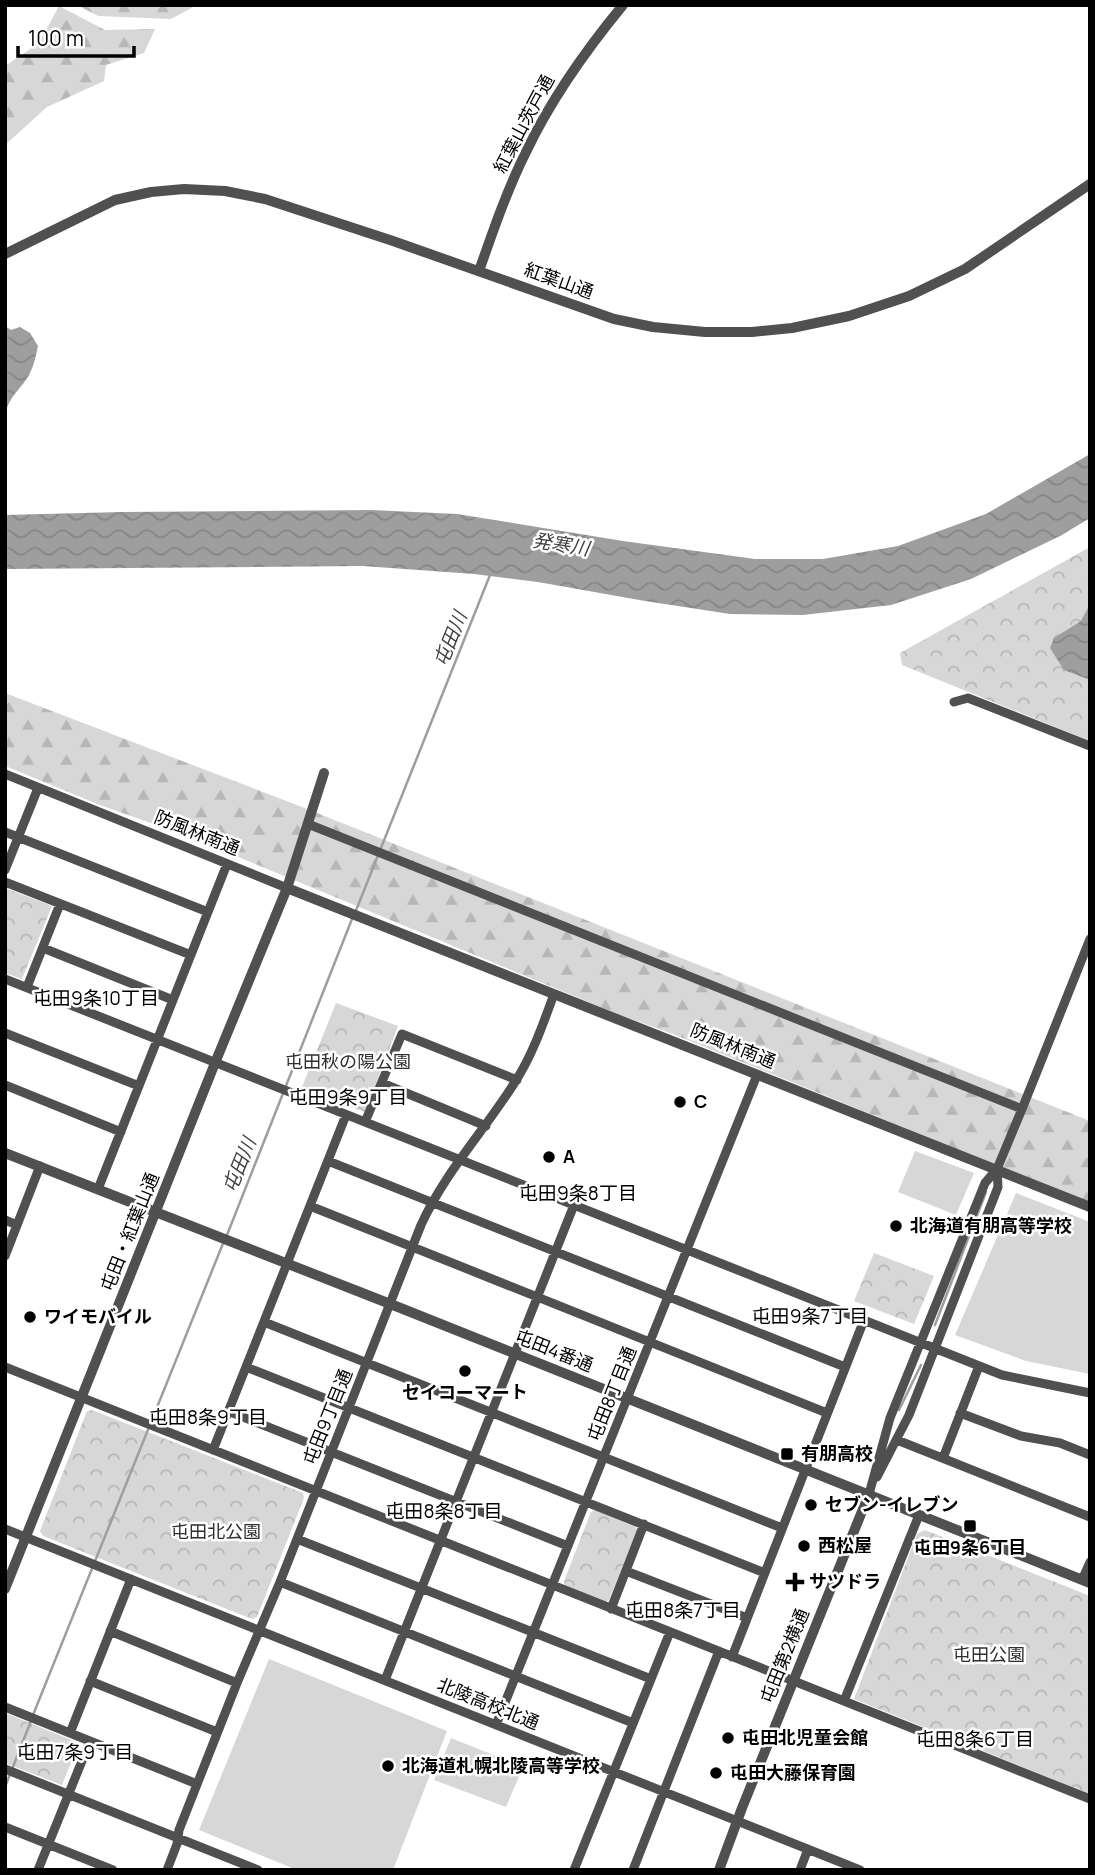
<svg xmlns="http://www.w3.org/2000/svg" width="1095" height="1875" font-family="Manrope,'Noto Sans JP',sans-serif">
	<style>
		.green { fill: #d7d7d7 }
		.forest { fill: url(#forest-firs) }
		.park { fill: url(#park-crowns) }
		.water { fill: url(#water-waves) }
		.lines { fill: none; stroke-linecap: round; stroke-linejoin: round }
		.stream { stroke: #9e9e9e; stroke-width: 2.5 }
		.minor { stroke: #505050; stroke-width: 9 }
		.tertiary { stroke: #505050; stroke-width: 10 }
		.poi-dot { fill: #000; stroke: #fff; stroke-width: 2.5 }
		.labels { text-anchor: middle; stroke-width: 5; stroke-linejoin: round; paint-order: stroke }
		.street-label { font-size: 18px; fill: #000; stroke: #fff }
		.park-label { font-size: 18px; fill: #2e2e2e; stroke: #fff }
		.poi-label { font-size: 18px; font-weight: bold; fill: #000; stroke: #fff; text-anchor: start }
		.water-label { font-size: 19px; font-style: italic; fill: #3f3f3f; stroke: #fff }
		.neighbourhood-label { font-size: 19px; fill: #000; stroke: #fff }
	</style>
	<defs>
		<pattern id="forest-firs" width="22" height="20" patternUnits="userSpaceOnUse" patternTransform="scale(1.75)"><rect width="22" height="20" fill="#d7d7d7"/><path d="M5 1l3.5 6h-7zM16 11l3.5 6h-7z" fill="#b7b7b7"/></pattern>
		<pattern id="park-crowns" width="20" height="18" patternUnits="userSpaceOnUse" patternTransform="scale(1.75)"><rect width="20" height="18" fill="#d7d7d7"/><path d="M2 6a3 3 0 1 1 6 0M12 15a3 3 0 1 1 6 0" fill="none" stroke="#b7b7b7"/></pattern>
		<pattern id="water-waves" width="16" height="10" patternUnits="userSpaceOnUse" patternTransform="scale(1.75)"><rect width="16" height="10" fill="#9e9e9e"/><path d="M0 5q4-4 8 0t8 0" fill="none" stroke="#868686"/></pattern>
	</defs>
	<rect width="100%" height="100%" fill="#fff"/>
	<path class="green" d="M915 1151 974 1173 956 1215 898 1192Z
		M1016 1193 1090 1222V1374L1026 1361 955 1335Z
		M269 1659 447 1731 393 1870H297L199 1830Z
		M451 1738 523 1767 506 1807 434 1780Z"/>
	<path class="forest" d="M77 5H197L171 19 98 16Z
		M59 6 105 30 155 29 144 53 106 65 104 81 47 107 5 145V66L39 43Z
		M5 693 302 807 1090 1121V1203L673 1034 620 1015 190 837 100 805 5 766Z"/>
	<path class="park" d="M1090 547V741L902 665 900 653Z
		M5 888 52 906 22 979 5 973Z
		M336 1003 398 1026 365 1112 302 1087Z
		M874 1253 934 1276 914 1324 854 1301Z
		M92 1410 303 1493 304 1498 257 1617 252 1619 43 1536 40 1531 87 1411Z
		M595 1510 636 1527 637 1530 609 1600 605 1602 565 1587 564 1581 591 1512Z
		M925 1530 1090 1596V1794L854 1699 917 1534Z
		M5 1713 79 1743 62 1785 5 1763Z"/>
	<path class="water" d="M5 326 11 330 20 327 30 333 38 346C36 355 34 365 30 373 22 389 8 396 5 416Z
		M1090 454V518L1060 536 971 579 891 605 803 615 730 614 645 601 538 582 474 574 363 566 5 569V515L122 512 371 510 457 514 623 541 755 559H823L898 546 986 514Z
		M1090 604V680L1064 670 1050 648 1054 638 1081 621Z"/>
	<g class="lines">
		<path class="stream" d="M355 913 490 575
			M227 1235 352 919
			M935 1325 986 1192
			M899 1410 921 1365
			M33 1715 224 1241
			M5 1787 31 1721"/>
		<path class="minor" d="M954 702 968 698 1090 746
			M5 774 287 888
			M308 824 1022 1109 1090 939
			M5 832 208 912
			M5 870 38 788
			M5 882 191 955
			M43 948 173 1000
			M5 979 1002 1375 1090 1393
			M27 987 60 904
			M5 1033 139 1086
			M382 1083 486 1126
			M5 1085 121 1132
			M365 1122 402 1034 517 1080
			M328 1161 845 1367
			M98 1189 227 864
			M310 1206 827 1413
			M5 1220 17 1225
			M5 1256 40 1166
			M264 1322 782 1528
			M5 1367 1090 1799
			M246 1367 765 1573
			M228 1411 568 1546
			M960 1413 1021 1436 1060 1443 1090 1455
			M897 1440 1090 1517
			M213 1450 346 1115
			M943 1458 979 1366
			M877 1477 909 1415 998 1187 997 1169
			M869 1494 890 1418 985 1183 997 1169 1022 1109
			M5 1529 860 1870
			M297 1539 651 1679
			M626 1571 747 1618
			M1082 1580 1090 1562
			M280 1582 633 1723
			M611 1609 644 1524
			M110 1631 237 1683
			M732 1657 864 1320
			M385 1680 574 1205
			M90 1681 217 1732
			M844 1701 919 1515
			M5 1707 197 1784
			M496 1725 757 1075
			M70 1733 131 1579
			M5 1769 258 1870
			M5 1827 113 1870
			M38 1870 90 1741
			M167 1870 177 1844 179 1830 237 1683 280 1582 421 1225C445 1172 485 1130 515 1082 533 1054 543 1024 554 994
			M574 1870 670 1632
			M633 1870 719 1651
			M800 1870 808 1849"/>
		<path class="tertiary" d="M5 254 115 200 151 192 184 189 225 191 265 199 393 241 614 319 653 327 705 332H752L792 328 849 316 909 296 965 269 1090 184
			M479 271C493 231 507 190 526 152 551 99 586 50 623 5
			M287 888 1090 1207
			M5 1153 398 1307 1090 1583
			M5 1589 215 1063 287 888 324 773
			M719 1870 742 1808 869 1494"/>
	</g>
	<g class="poi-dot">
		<circle cx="680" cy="1102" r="7"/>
		<circle cx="549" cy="1157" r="7"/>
		<circle cx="896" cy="1226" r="7"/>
		<circle cx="30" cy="1317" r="7"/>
		<circle cx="465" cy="1371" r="7"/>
		<rect x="780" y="1447" width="14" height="14" rx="3.5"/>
		<circle cx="811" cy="1505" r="7"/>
		<rect x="963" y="1519" width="14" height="14" rx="3.5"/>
		<circle cx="804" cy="1546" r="7"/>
		<path d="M791.5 1571.5h7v7h7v7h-7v7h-7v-7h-7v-7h7z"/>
		<circle cx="728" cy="1738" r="7"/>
		<circle cx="388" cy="1766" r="7"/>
		<circle cx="716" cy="1773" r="7"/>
	</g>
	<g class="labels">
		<g class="street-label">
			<text transform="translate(524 124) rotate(-62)" y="6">紅葉山茨戸通</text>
			<text transform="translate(559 281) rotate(20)" y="6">紅葉山通</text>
			<text transform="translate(197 833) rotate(22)" y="6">防風林南通</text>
			<text transform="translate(733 1046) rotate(22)" y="6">防風林南通</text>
			<text transform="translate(130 1232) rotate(-68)" y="6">屯田・紅葉山通</text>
			<text transform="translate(554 1351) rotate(22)" y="6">屯田4番通</text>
			<text transform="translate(612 1394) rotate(-68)" y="6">屯田8丁目通</text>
			<text transform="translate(328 1417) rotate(-68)" y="6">屯田9丁目通</text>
			<text transform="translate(785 1656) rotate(-68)" y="6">屯田第2横通</text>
			<text transform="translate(488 1704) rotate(22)" y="6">北陵高校北通</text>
		</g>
		<g class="park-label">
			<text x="348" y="1068">屯田秋の陽公園</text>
			<text x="216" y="1538">屯田北公園</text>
			<text x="989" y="1661">屯田公園</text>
		</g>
		<g class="poi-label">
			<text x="694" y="1108">C</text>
			<text x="563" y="1163">A</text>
			<text x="910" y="1232">北海道有朋高等学校</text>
			<text x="44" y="1323">ワイモバイル</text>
			<text x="465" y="1399" text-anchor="middle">セイコーマート</text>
			<text x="801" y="1460">有朋高校</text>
			<text x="825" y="1511">セブン-イレブン</text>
			<text x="818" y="1552">西松屋</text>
			<text x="970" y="1554" text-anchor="middle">屯田9条6丁目</text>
			<text x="809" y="1588">サツドラ</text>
			<text x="742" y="1744">屯田北児童会館</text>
			<text x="402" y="1772">北海道札幌北陵高等学校</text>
			<text x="730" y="1779">屯田大藤保育園</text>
		</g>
		<g class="water-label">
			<text transform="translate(561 544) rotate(9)" y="7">発寒川</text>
			<text transform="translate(450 639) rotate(-68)" y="7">屯田川</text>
			<text transform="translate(239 1165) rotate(-68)" y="7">屯田川</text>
		</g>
		<g class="neighbourhood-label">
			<text x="96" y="1005">屯田9条10丁目</text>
			<text x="348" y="1104">屯田9条9丁目</text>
			<text x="578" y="1200">屯田9条8丁目</text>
			<text x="810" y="1323">屯田9条7丁目</text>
			<text x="208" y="1424">屯田8条9丁目</text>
			<text x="444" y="1518">屯田8条8丁目</text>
			<text x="683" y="1617">屯田8条7丁目</text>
			<text x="975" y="1746">屯田8条6丁目</text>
			<text x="75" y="1759">屯田7条9丁目</text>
		</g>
	</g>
	<rect width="1095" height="1875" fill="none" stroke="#000000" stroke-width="14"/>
	<path d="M18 46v10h116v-10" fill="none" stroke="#000000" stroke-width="3.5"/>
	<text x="28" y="46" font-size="21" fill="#000000" stroke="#ffffff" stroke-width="5" paint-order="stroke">100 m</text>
</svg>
